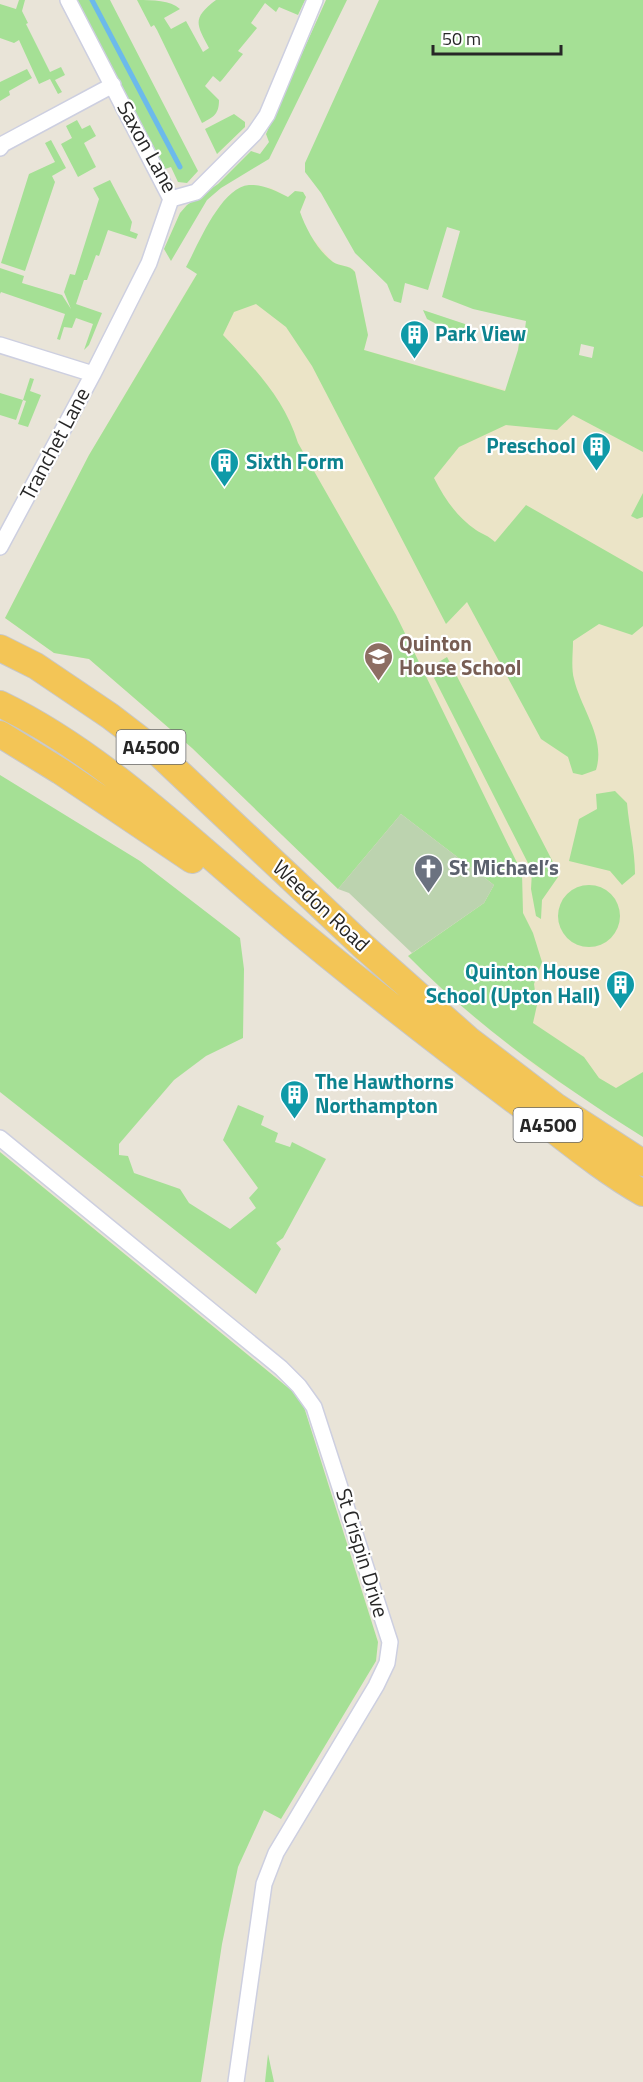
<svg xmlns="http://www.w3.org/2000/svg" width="643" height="2082" font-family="'Titillium Web',sans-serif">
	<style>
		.education { fill: #ebe4c7 }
		.green { fill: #a5e095; fill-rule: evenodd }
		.cemetery { fill: #bcd3af }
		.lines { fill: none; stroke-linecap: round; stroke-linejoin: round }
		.stream { stroke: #6cbaeb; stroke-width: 5 }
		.minor-casing { stroke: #cdcfe0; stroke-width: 18 }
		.trunk-casing { stroke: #c7c7c7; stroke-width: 28 }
		.minor { stroke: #fff; stroke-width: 15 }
		.trunk { stroke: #f3c556; stroke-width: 26 }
		.labels { text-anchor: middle; stroke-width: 4.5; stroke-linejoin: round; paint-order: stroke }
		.shield { fill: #fff; stroke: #686868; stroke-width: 1.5 }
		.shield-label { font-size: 20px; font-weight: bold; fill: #272727 }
		.street-label { font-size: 21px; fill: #272727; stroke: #fff }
		.culture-label { font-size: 21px; font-weight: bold; fill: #0d838f; stroke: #fff; text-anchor: start }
		.education-label { font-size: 21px; font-weight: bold; fill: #785e54; stroke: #fff; text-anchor: start }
		.worship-label { font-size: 21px; font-weight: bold; fill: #5b616d; stroke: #fff; text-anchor: start }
	</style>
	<rect width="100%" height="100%" fill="#e9e4d8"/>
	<path class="education" d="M269 187 288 197 295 191 303 192 306 197 300 212 307 232 334 263 352 268 355 272 368 335 364 350 589 413 580 418 643 452V1137L538 1068 479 1021 408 956 484 903 494 885 401 814 338 889 192 748 89 659 54 653 5 618 89 455 193 280Z"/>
	<path class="green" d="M19 0H25L22 11 28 23 26 24 50 72 61 67 65 75 55 80 62 92 58 94 50 79 39 84 19 40 14 43 0 38V4L16 9Z
		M77 0H110L198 171 187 183 178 182 171 167 165 169Z
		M137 0C153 0 170 0 180 9L164 18 171 29 186 21 203 52 209 48C196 24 192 18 216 0H305L298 15 279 7 276 12 265 3 251 23 257 28 238 51 243 54 222 80 220 82 213 76 205 86 219 100C219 114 214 117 202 123L157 30 154 25 151 27Z
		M326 0H347L269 159 221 188 207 200 171 261 164 249 180 213 187 205 218 184 251 151 260 154 269 142 266 134Z
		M379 0H643V452L573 415 557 430 506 425 459 447 434 478C445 499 456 516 476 530 482 534 489 536 495 542L526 505 643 572V626L632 635 599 624 573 641C573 653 571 668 574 679 581 709 606 738 596 770L582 775 573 773 568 757 541 739 467 602 446 624 312 366 286 327 256 304 234 312 223 335C255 369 284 398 298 443L396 615 522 873 523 913 533 933 542 962 534 984 537 1005 533 1023 584 1057 599 1078 616 1088 643 1072V1137C559 1084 478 1027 408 956L484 903 494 885 401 814 338 889 192 748 89 659 54 653 5 618 89 455 197 274 186 267C198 245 221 187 249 185 263 184 276 191 288 197L295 191 303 192 306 197 300 212C306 229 318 251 333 262 340 267 349 264 355 272L368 335 364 350 505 391 518 350 521 329H525L526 321 473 309 442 297 460 231 447 227 428 290 405 283 401 303 394 301 387 284 355 253 321 193 305 172V163ZM581 344 594 347 592 358 579 355Z
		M27 69 32 78 9 91 10 95 0 101V82Z
		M234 114 245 122V127L217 154 205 129Z
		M77 120 82 129 90 125 96 136 84 143 96 167 78 177 61 144 72 138 66 126Z
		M51 140 66 168 52 176 55 182 25 271 1 263 29 174 55 162 45 143Z
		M110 180 132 222 130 231 138 234 136 239 108 230 99 256 96 255 87 280H84L76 304 102 313 89 345 84 350 93 324 76 318 72 328 64 327 60 340 57 339 65 314 1 292 0 294V268L24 276 22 283 62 295 71 309 64 292 70 274 75 275 99 199 93 188Z
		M423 310 468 325 462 333 450 331 427 319Z
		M30 378 34 379 30 391 41 395 28 427 18 424 26 401 23 400 16 420 0 415V393L23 400Z
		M643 493V517L637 519 631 516Z
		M447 657 555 866 558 877 542 900 541 919 536 916 531 889 532 871 429 668Z
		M0 775 140 861 240 938 244 969 243 1038 206 1056 174 1080 119 1144V1155L128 1156 134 1173 180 1189 189 1203 230 1229 256 1208 249 1198 258 1188 223 1140 238 1105 264 1116 261 1125 278 1133 275 1142 290 1147 292 1142 326 1159 283 1238 276 1243 281 1249 256 1294 0 1092Z
		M615 791 627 803C629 827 635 850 635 874L622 885 610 871 569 861 579 819 597 809 596 794Z
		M558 916a31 31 0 1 1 62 0a31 31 0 1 1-62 0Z
		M0 1152 297 1395 304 1407 378 1642 376 1661 281 1819 264 1810 238 1867 222 1944 201 2082H0Z
		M268 2054 274 2082H265Z"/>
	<path class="cemetery" d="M401 814 494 885 484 903 412 953 349 893 338 889Z"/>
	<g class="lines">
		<path class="stream" d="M92 0 180 167"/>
		<defs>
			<path id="minor" d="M68 0 171 199
				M0 148 3 144 113 85
				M171 199 196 192 254 134 267 115 315 0
				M0 345 93 374
				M0 547 93 374 149 263 171 199
				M0 1138 281 1368 299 1386 314 1407 390 1642 387 1663 376 1686 276 1853 264 1884 236 2082"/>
			<path id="trunk" d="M0 648 36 666 110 716 157 752 363 946 468 1039 557 1107 643 1163
				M0 704C91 748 168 820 244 885 331 960 422 1031 514 1100 555 1130 599 1168 643 1193
				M0 734 60 771 192 860"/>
		</defs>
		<use href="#minor" class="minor-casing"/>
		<use href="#trunk" class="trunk-casing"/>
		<use href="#minor" class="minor"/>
		<use href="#trunk" class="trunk"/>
	</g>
	<defs>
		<symbol id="building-pin" viewBox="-11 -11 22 30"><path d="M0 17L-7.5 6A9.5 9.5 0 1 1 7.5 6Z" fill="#0f9aa8" stroke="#fff"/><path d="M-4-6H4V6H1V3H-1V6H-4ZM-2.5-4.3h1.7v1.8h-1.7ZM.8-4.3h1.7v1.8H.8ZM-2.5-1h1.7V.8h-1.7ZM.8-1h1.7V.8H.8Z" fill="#fff"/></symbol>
		<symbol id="school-pin" viewBox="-11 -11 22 30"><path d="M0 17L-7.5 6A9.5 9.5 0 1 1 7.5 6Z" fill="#8d6e63" stroke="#fff"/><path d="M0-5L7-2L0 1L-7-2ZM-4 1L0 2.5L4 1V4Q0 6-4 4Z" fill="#fff"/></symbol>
		<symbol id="church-pin" viewBox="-11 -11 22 30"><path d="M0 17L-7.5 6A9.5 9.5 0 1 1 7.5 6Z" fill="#6b7280" stroke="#fff"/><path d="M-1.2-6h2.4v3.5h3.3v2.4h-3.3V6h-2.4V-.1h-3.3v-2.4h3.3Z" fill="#fff"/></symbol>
	</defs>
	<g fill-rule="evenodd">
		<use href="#building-pin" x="398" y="318" width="33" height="45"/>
		<use href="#building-pin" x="580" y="430" width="33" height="45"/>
		<use href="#building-pin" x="208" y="446" width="33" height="45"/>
		<use href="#school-pin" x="362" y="640" width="33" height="45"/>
		<use href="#church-pin" x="412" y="852" width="33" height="45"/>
		<use href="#building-pin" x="604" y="968" width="33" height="45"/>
		<use href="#building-pin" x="278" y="1078" width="33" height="45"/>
	</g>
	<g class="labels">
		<g class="shield">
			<rect x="116.5" y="730" width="69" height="34" rx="4.5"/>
			<rect x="513.5" y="1108" width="69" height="34" rx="4.5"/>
		</g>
		<g class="shield-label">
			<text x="151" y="754">A4500</text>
			<text x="548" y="1132">A4500</text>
		</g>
		<g class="street-label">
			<text transform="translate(147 147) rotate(61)" y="7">Saxon Lane</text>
			<text transform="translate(55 444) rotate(-62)" y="7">Tranchet Lane</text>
			<text transform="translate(321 906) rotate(43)" y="7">Weedon Road</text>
			<text transform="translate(362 1553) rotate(73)" y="7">St Crispin Drive</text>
		</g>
		<g class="culture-label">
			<text x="435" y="341">Park View</text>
			<text x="576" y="453" text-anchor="end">Preschool</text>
			<text x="246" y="469">Sixth Form</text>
			<text x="600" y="979" text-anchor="end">Quinton House<tspan x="600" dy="24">School (Upton Hall)</tspan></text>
			<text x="315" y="1089">The Hawthorns<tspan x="315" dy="24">Northampton</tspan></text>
		</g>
		<g class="education-label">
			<text x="399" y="651">Quinton<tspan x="399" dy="24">House School</tspan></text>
		</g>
		<g class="worship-label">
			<text x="449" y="875">St Michael’s</text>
		</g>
	</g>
	<path d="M433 45v9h128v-9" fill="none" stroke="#272727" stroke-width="3"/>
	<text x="442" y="45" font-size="18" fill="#272727" stroke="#ffffff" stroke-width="4.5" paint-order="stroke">50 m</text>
</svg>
